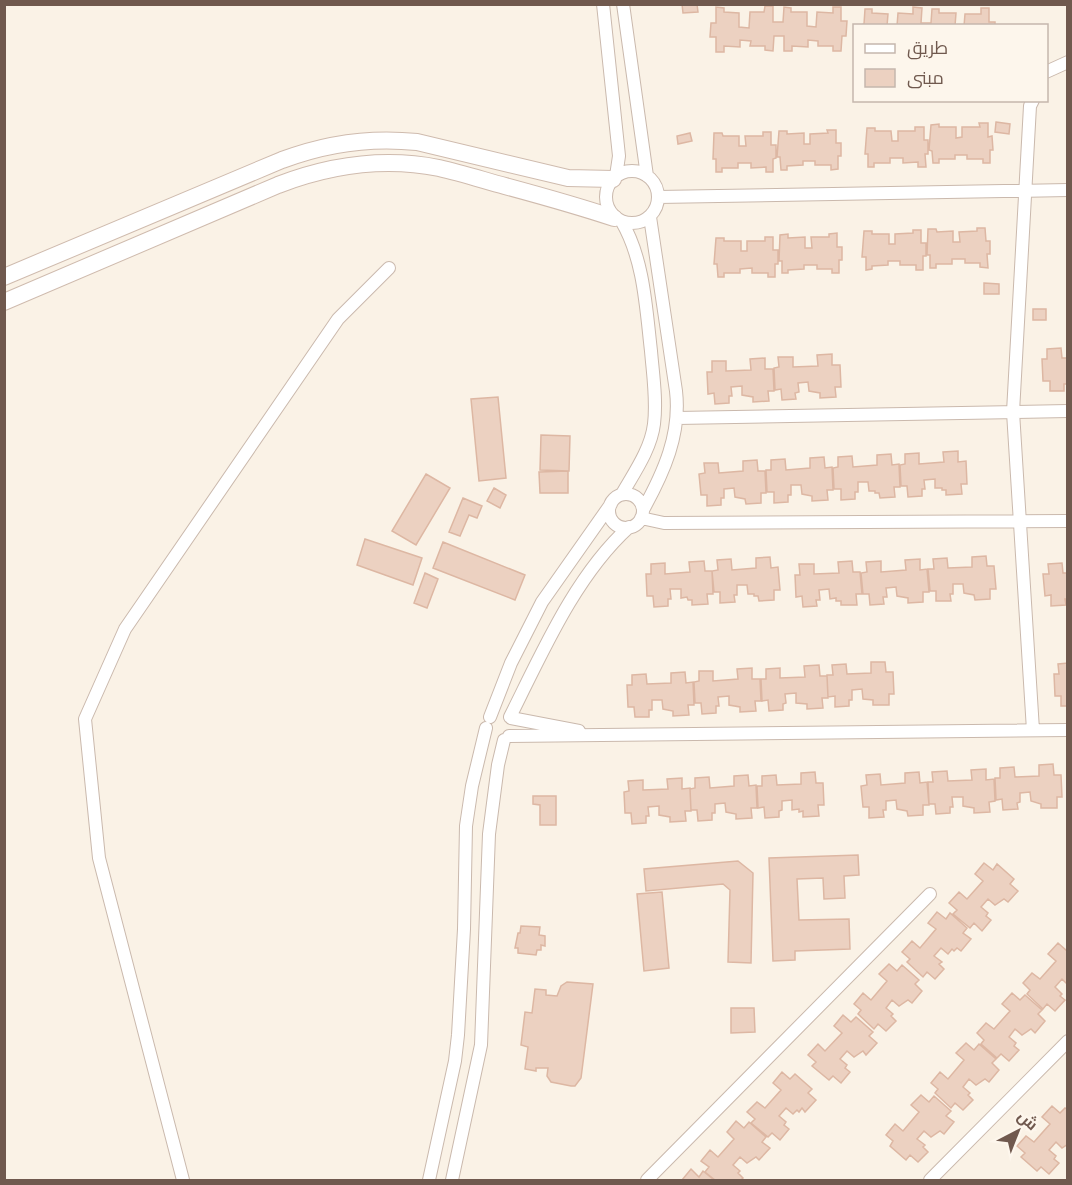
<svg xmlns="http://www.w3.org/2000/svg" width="1072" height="1185" font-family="Jost,Cairo,sans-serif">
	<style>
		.building { fill: #ecd1c1; stroke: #ddb7a3; stroke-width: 1.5 }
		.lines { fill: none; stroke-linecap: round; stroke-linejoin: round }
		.minor-casing { stroke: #cab9ad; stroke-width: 14 }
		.secondary-casing { stroke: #cfbbae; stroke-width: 18 }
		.minor { stroke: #fff; stroke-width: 12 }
		.secondary { stroke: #fff; stroke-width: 16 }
	</style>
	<rect width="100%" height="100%" fill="#faf2e6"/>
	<path class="building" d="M682 4H697L698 12 683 13Z
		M765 6H773V22H783L784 7 791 8V12H807V26L816 27 817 12 833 13V7H841V21H847L846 36H842L841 51H833V46H818V41L808 40V47L792 46V51H784V36H774L773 51 765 50V46H750L751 41 740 40V47L724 46V52H716V37H710L711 23H716V7L724 8V12L739 13V27L749 28 750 12H764Z
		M913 7 922 8 921 23H931L932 9H939V13H956L955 26H897L898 13 913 14Z
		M981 8H989V22H995V26H964L965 14H981Z
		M865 9H872V13L888 14 887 26H859L864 24Z
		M996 122 1010 124 1009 134 995 132Z
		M979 123H988V137L992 136 993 150H990V163H983V159H967V155H955V159H939V163H933L932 151 929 150 931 125 939 124V127H956V138L962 137V127H980Z
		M915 127H924V140H928V154H925L926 167H918V162L903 163V158H890V163H874V167H868V154H865L867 128H875V131H891L892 141H898V131H915Z
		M827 130H836V143H841V156H838V169L831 170V165H815V161H803V165L787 166V170H781L780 157H777L779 131H787V134L804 133V144H810V134L828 133Z
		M763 132H771V145H776V158L773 159V172H766V167L751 168V163H738V168H722V172H716V159H713L714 133H722L723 136H739V146H746L745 136H763Z
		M690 133 692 141 678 144 677 136Z
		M977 228H985L986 241H990V254H987L988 268 980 267V263H965V259H952V264H936V268H930V255H927L928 229H936L937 232 953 231V242H960L959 232 977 231Z
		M913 230H921V243H926V256H923V270H916V265H900V261H888V265L872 266V269L866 270V257H862L864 231H872V234H889V244H895V234L913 233Z
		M837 233V247H842V260H839V273H832V269H817V265H804V269L788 270V273H782V261H779L780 235 788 234V238L805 237V248H812L811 237H829V234Z
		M765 237H773V250H778V264H775V277H768V273H752V268L740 269V273H724V277H718L717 264H714L716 238H724V241H741V251H747V241H765Z
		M984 283 999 284V294H984Z
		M1033 309H1046V320H1033Z
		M1061 348 1062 358H1068L1067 384H1064V391H1050V381H1043L1042 359H1047V349Z
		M832 354V365H840L841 387H835L836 397 820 398V393L809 391 808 382 798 383 799 392 795 393 796 399 782 400 781 389 775 390 774 368 779 367 778 357H793V367L818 366 817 355Z
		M765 358V369H773L774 391H768L769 401 753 402V397L742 395V386L731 387 732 396H729V403L715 404 714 393 708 394 707 372H712V361H726V371L751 370 750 359Z
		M498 397 506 478 479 481 471 399Z
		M541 435 570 436 569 471 540 470Z
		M958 451V462L966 461 967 484H961L962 494 946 495V490H942V488H935V479L924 480 925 489H922V496L908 497 907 486H901L900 465 905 464V454L919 453V464L944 462 943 452Z
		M891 454 892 465 899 464 900 487H894L895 497 880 498 879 493H875V491H869L868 482H858V492H855V499L841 500V489H834L833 468 838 467V457L852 456 853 467 877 465V455Z
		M824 457 825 468 832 467 833 490H827L828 500 812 501V496L802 494 801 485H791V495H788V502L774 503V492H767L766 470H771V460L785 459 786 470 810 468V458Z
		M757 460 758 471H765L766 493H761V503L746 504 745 499 735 497 734 488 724 489V498H721V505L707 506V495H701L699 474 705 473 704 463H718L719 473 743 471V461Z
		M568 471V493H540L539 472Z
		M426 474 450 488 416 545 392 531Z
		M494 488 506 495 500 508 487 501Z
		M463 498 482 506 477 518 469 515 460 536 449 532Z
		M365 539 422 558 413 585 357 565Z
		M443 542 525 575 515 600 433 568Z
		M986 556 987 566H994L996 589H990V599L975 600 974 595 964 593 963 584H953V594H950L951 601H936V591H930L928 569H934L933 559 947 558 948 568 972 567V557Z
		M770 557 771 568 778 567 780 590H774V600L759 601 758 596H754V594H748L747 585H737V595H734L735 602 720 603V592H714L712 571 718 570 717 560 731 559 732 570 756 568V558Z
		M920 559V570L927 569 929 592H923V602L908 603V598L897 596 896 587 886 588 887 597H883L884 604 870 605 869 594H863L861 573 867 572 866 562 881 561V572L906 570 905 560Z
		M704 561 705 571H712L713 594H707L708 604 692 605V600H688L687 597 681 598V589H670L671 599H668V606L654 607 653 596H647L646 574H651V564L665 563V574L690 572 689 562Z
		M852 561 853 572H860L862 594H856L857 605H841V601H836V598L830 599 829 589 819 590 820 600H816L817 606 803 607 802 596 796 597 795 575H800L799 564H814V574L839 573 838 562Z
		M1062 563 1063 573H1068V599H1065L1066 605 1051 606V595L1045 596 1043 574H1049L1048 564Z
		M425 573 438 579 427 608 414 603Z
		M871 662H885L886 672H893L894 694H889V705H873V700L863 699 862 689 852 690V700H849V706L835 707V696L828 697 827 675H833L832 665 846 664 847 674 871 673Z
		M1068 663V706H1061V696H1055L1054 674H1059L1058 664Z
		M819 665 820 676H827L828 698H822L823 708 807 709V704L796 703V693L785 694 786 703 783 704V710L769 711 768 700 762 701 761 679H766V669L780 668V678L805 677 804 666Z
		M752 668V679H760L761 701H755L756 711 740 712V707L729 705V696L718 697 719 706H716V713L702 714 701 703H695L694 682 699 681V671H713V681L738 679 737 669Z
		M685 672 686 683 693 682 694 705H688L689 715 673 716V711L663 709 662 700H652V710H649V717H635L634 707H628L627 685H632V675L646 674 647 684 671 683V673Z
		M1053 764 1054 775H1061L1062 797H1057V808H1041V804L1031 801 1030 792 1020 793V802L1017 803 1018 809 1003 810 1002 799 996 800 995 778H1000V768L1014 767 1015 777 1039 776V765Z
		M986 769V780L994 779 995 801 989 802 990 812 974 813V808L963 806V797H952L953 807H950V813L936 814 935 804H929L928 782H933L932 772 947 771 948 781 972 780 971 770Z
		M815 772 816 783H823L824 805H818L819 816 803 817V811L799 812V809L792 810V800L782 801V810L779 811V817L765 818 764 807 758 808 757 786H762V776L776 775 777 785 801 784V773Z
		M919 772 920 783 927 782 929 805H923V815L908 816 907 811 897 809 896 800 886 801V810H883L884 817 869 818V807H863L861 786 867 785 866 775 880 774 881 785 905 783V773Z
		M748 775 749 786 756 785 757 808H751L752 818 736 819V814L726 812 725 803 715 804V813H712V820L698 821 697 810H691L690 789 695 788V778L709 777 710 788 734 786V776Z
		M682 778V789L690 788 691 811H685L686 821 670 822V817L659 815V806L648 807 649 816H646V823L632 824 631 813H625L624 792 629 791 628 781 643 780V790L668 789 667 779Z
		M533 796H556V825H540V805L533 804Z
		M858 855 859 875 844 876 845 898 824 899 823 878 797 879 799 920 849 919 850 949 795 951V960L773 961 769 858Z
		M738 861 753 873 751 963 728 962 730 890 723 884 646 891 644 869Z
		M984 863 993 870 997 864 1014 879 1010 884 1018 891 1008 902 1004 899 995 905 988 899 981 907 988 913 986 916 991 920 982 931 974 923 970 928 953 914 957 910 949 903 959 892 967 899 983 881 975 874Z
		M662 892 669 968 644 971 637 894Z
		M937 912 946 919 950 913 967 928 963 933 971 939 961 951 957 948 954 951 952 949 948 954 941 948 934 956 942 962 939 964 944 969 935 979 927 972 923 977 907 962 910 959 902 952 912 941 920 948 936 929 928 923Z
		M521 926 540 927 539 935 545 936V946L541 945V950H537L536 955 518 953V948H515L518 933H520Z
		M1058 943 1066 950 1068 949V985L1062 979 1055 987 1062 994 1060 996 1065 1000 1055 1011 1047 1004 1043 1009 1027 994 1030 990 1023 983 1032 973 1040 979 1056 961 1048 954Z
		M889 964 897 971 902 965 919 980 915 984 922 991 912 1003 908 1000 899 1006 892 1000 886 1008 893 1014 891 1016 896 1021 886 1031 878 1024 874 1029 858 1014 861 1010 854 1004 863 993 871 1000 887 981 879 974Z
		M567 982 593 984 581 1078 575 1086H571L551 1082 547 1076 548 1068H536V1071L525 1069 528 1047 521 1045 525 1012 532 1013 535 989 546 990V995L557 996 561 986Z
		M1012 993 1020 1000 1025 995 1042 1010 1038 1014 1045 1021 1035 1033 1031 1029 1022 1035 1015 1029 1009 1037 1016 1043 1014 1046 1019 1050 1009 1061 1001 1054 997 1058 981 1044 984 1040 977 1033 986 1023 994 1029 1010 1011 1002 1004Z
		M731 1008H754L755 1032 731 1033Z
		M843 1015 851 1022 856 1017 873 1032 869 1036 877 1043 866 1055 863 1051 854 1057 847 1051 840 1059 847 1065 845 1068 850 1072 841 1083 833 1076 829 1080 812 1066 816 1062 808 1055 818 1044 825 1051 842 1033 834 1026Z
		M966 1043 974 1050 979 1044 996 1059 992 1063 999 1070 989 1082 985 1079 976 1085 969 1079 963 1087 970 1093 968 1095 973 1100 963 1110 955 1103 951 1108 935 1093 938 1089 931 1083 940 1072 948 1079 964 1060 956 1053Z
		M782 1072 790 1079 795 1074 812 1089 808 1093 816 1100 805 1112 802 1108 799 1112 797 1110 793 1114 786 1108 779 1116 786 1122 784 1125 789 1129 780 1140 772 1133 768 1137 751 1123 755 1119 747 1112 757 1102 765 1108 781 1090 773 1083Z
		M921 1095 929 1102 934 1096 951 1111 946 1116 954 1122 944 1134 940 1131 931 1137 924 1131 917 1139 925 1145 923 1147 928 1152 918 1162 910 1155 906 1160 890 1146 893 1141 886 1135 895 1124 903 1131 919 1112 911 1105Z
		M1052 1106 1060 1113 1065 1108 1068 1110V1144L1062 1148 1056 1142 1049 1150 1056 1156 1054 1159 1059 1163 1049 1174 1041 1167 1037 1171 1021 1157 1025 1153 1017 1146 1026 1136 1034 1142 1050 1124 1042 1117Z
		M736 1121 744 1128 749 1122 766 1137 762 1142 770 1148 759 1160 756 1157 747 1163 740 1157 733 1165 740 1171 738 1173 743 1178 741 1180H715L705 1172 709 1167 701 1161 710 1150 718 1157 734 1139 727 1132Z
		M691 1169 699 1177 703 1171 714 1180H682Z"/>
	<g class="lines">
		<defs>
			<path id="minor" d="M603 4 619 156 616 176
				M623 4 647 176
				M1046 72 1068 62
				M1033 100 1030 106 1013 412 1033 730
				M606 197a26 26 0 1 1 52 0a26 26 0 1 1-52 0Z
				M658 197 1068 190
				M622 222C644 260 646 308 651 351 653 375 657 400 654 424 651 449 634 473 622 494
				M677 418 1068 411
				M609 511a17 17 0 1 1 34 0a17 17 0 1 1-34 0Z
				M643 510C664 472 681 434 676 391L650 217
				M641 518 664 523 1068 521
				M490 717 511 663 542 602 611 504
				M510 717C542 653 575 576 629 527
				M511 718 579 731
				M509 736 1068 730
				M183 1180 99 858 85 719 125 629 338 319 389 268
				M429 1180 455 1061 458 1035 464 929 466 826 472 786 486 728
				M452 1180 481 1045 489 834 498 765 504 740
				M647 1180 930 894
				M930 1180 1068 1041"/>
			<path id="secondary" d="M4 277 282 160C327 143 370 137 417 142L568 178 613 179
				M4 302 278 185C330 165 384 157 439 168 461 173 483 180 505 186 542 196 578 206 614 218"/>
		</defs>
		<use href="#minor" class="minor-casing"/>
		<use href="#secondary" class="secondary-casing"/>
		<use href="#minor" class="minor"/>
		<use href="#secondary" class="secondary"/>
	</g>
	<rect width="1072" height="1185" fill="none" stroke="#70594e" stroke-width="12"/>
	<rect x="853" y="24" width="195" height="78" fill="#fdf6ec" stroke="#c5b7ad" stroke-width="1.5"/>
	<rect x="865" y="44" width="30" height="9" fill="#ffffff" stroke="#c5b7ad" stroke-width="1.5"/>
	<text x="907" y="54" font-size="18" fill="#70594e">طريق</text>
	<rect x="865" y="69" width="30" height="18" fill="#ecd1c1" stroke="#c5b7ad" stroke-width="1.5"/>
	<text x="907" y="84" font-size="18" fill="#70594e">مبنى</text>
	<g transform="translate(1018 1131) rotate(42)" stroke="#fdf6ec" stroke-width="4.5" paint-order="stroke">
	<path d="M0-4.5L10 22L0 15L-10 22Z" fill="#70594e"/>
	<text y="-9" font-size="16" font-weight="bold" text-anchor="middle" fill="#70594e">ش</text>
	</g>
</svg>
